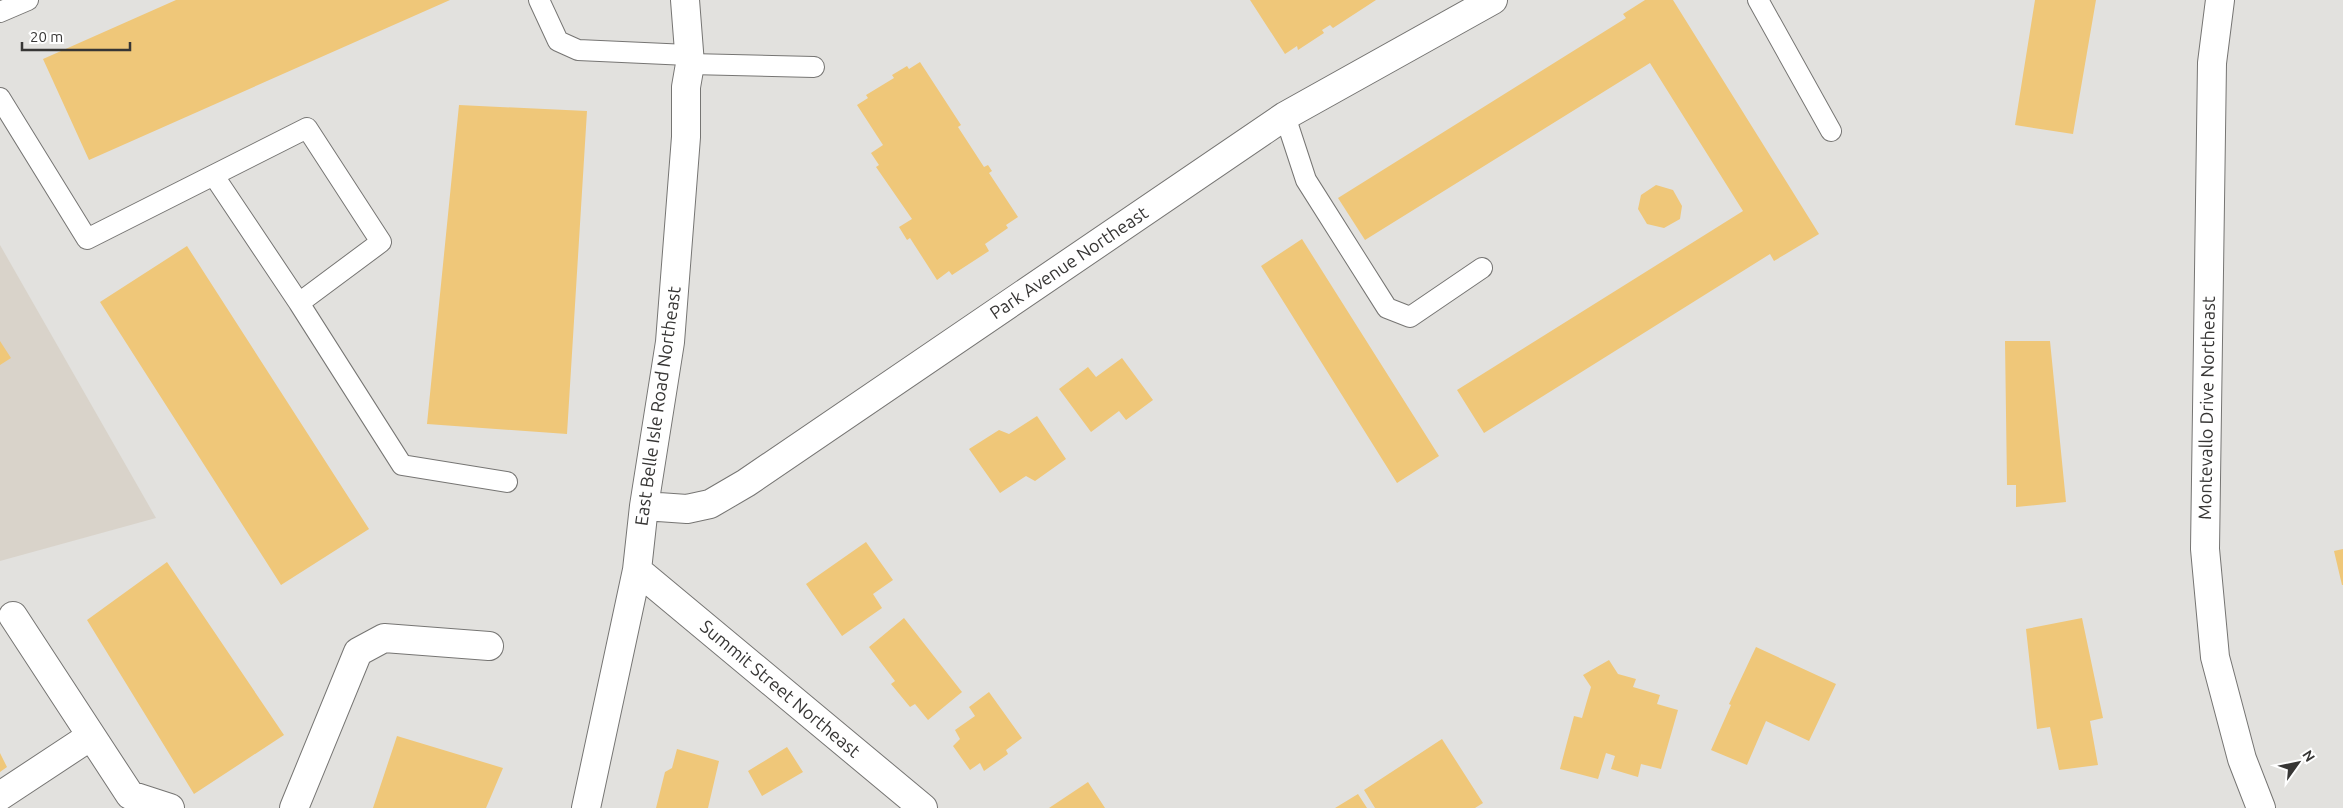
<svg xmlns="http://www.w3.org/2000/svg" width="2343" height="808" font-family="Ubuntu,sans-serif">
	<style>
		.built { fill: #d9d3ca }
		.building { fill: #efc779 }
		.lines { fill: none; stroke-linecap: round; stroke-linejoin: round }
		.lane-casing { stroke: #767573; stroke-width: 22 }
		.street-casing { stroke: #767573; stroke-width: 30 }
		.lane { stroke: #fff; stroke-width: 20 }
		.street { stroke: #fff; stroke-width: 28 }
		.labels { text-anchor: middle; stroke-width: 4; stroke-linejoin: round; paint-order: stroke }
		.street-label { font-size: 18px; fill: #373635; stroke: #fff }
	</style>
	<rect width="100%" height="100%" fill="#e2e1de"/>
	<path class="built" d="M0 245 156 518 0 561Z"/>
	<path class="building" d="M176 0H450L89 160 43 59Z
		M1250 0H1376L1333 28 1330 25 1322 30 1324 33 1298 50 1297 46 1285 54Z
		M1645 0H1673L1819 234 1774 261 1770 254 1484 433 1457 390 1743 211 1650 63 1365 240 1338 198 1626 18 1623 14Z
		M2035 0H2096L2073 134 2015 125Z
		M920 62 961 125 958 127 984 167 988 165 992 171 989 173 1018 217 1006 225 1008 228 985 244 989 251 952 275 949 271 937 280 910 238 907 240 899 227 912 219 876 167 879 165 871 153 883 145 857 105 868 98 866 95 894 78 892 75 907 66 909 69Z
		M459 105 587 111 567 434 427 424Z
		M1656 185 1673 190 1682 206 1680 219 1664 228 1647 224 1638 209 1641 195Z
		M1302 239 1439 456 1397 483 1261 266Z
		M187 246 369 529 281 585 100 302Z
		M0 341 11 358 0 365Z
		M2005 341H2050L2066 502 2016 507V485H2007Z
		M1122 358 1153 400 1126 420 1119 411 1091 432 1059 389 1088 367 1096 377Z
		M1037 416 1066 459 1035 481 1026 476 1000 493 969 449 999 430 1009 434Z
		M866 542 893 580 873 594 882 608 842 636 806 584Z
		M2343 549V585H2342L2334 551Z
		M167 562 284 735 194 794 87 620Z
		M904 618 962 692 928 720 915 704 910 707 891 684 895 681 869 647Z
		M2082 618 2103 718 2090 721 2098 765 2059 770 2050 727 2037 729 2026 629Z
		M1756 647 1836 684 1809 741 1766 721 1747 765 1711 750 1731 705 1729 704Z
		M1609 660 1618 674 1636 679 1633 687 1660 695 1657 704 1678 710 1661 769 1641 764 1638 777 1611 769 1615 756 1606 753 1598 779 1560 769 1574 716 1582 718 1591 687 1583 675Z
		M989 692 1022 738 1006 750 1008 754 984 771 980 763 970 770 953 746 960 739 955 730 975 716 969 707Z
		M397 736 503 768 486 808H373Z
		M1442 739 1483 803 1475 808H1375L1364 790Z
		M787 747 803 772 762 796 748 771Z
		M677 749 719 761 708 808H656L665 772 672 768Z
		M0 753 7 767 0 772Z
		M1088 782 1105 808H1049Z
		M1358 794 1367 808H1335Z"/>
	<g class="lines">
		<defs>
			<path id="lane" d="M539 0 558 41 578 50 688 55
				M1758 0 1831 131
				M0 12 28 0
				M690 64 814 67
				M0 98 87 239 307 128 381 242 299 303 402 465 507 482
				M1285 116 1306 180 1387 308 1410 317 1482 268
				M214 176 299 303"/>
			<path id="street" d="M2220 0 2212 63 2205 549 2215 657 2242 759 2261 808
				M644 506 687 509 710 504 746 483 1285 116 1493 0
				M637 570 923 808
				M13 616 130 795 170 808
				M0 796 91 736
				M294 808 358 652 384 638 489 646
				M586 808 637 570 644 506 670 342 686 137V87L690 64 685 0"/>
		</defs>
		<use href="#lane" class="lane-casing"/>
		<use href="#street" class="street-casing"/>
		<use href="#lane" class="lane"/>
		<use href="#street" class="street"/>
	</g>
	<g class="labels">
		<g class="street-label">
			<text transform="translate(1069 263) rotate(-34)" y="6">Park Avenue Northeast</text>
			<text transform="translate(658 406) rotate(-82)" y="6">East Belle Isle Road Northeast</text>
			<text transform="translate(2207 408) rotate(-89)" y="6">Montevallo Drive Northeast</text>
			<text transform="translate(780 689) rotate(40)" y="6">Summit Street Northeast</text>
		</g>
	</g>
	<g transform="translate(2298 763) rotate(57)" stroke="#ffffff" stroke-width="4" paint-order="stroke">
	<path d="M0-4L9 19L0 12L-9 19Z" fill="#373635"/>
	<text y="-8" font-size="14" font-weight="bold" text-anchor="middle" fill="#373635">N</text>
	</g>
	<path d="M22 42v8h108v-8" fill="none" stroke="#373635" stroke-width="2.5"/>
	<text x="30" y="42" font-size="15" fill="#373635" stroke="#ffffff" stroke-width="4" paint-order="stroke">20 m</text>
</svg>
